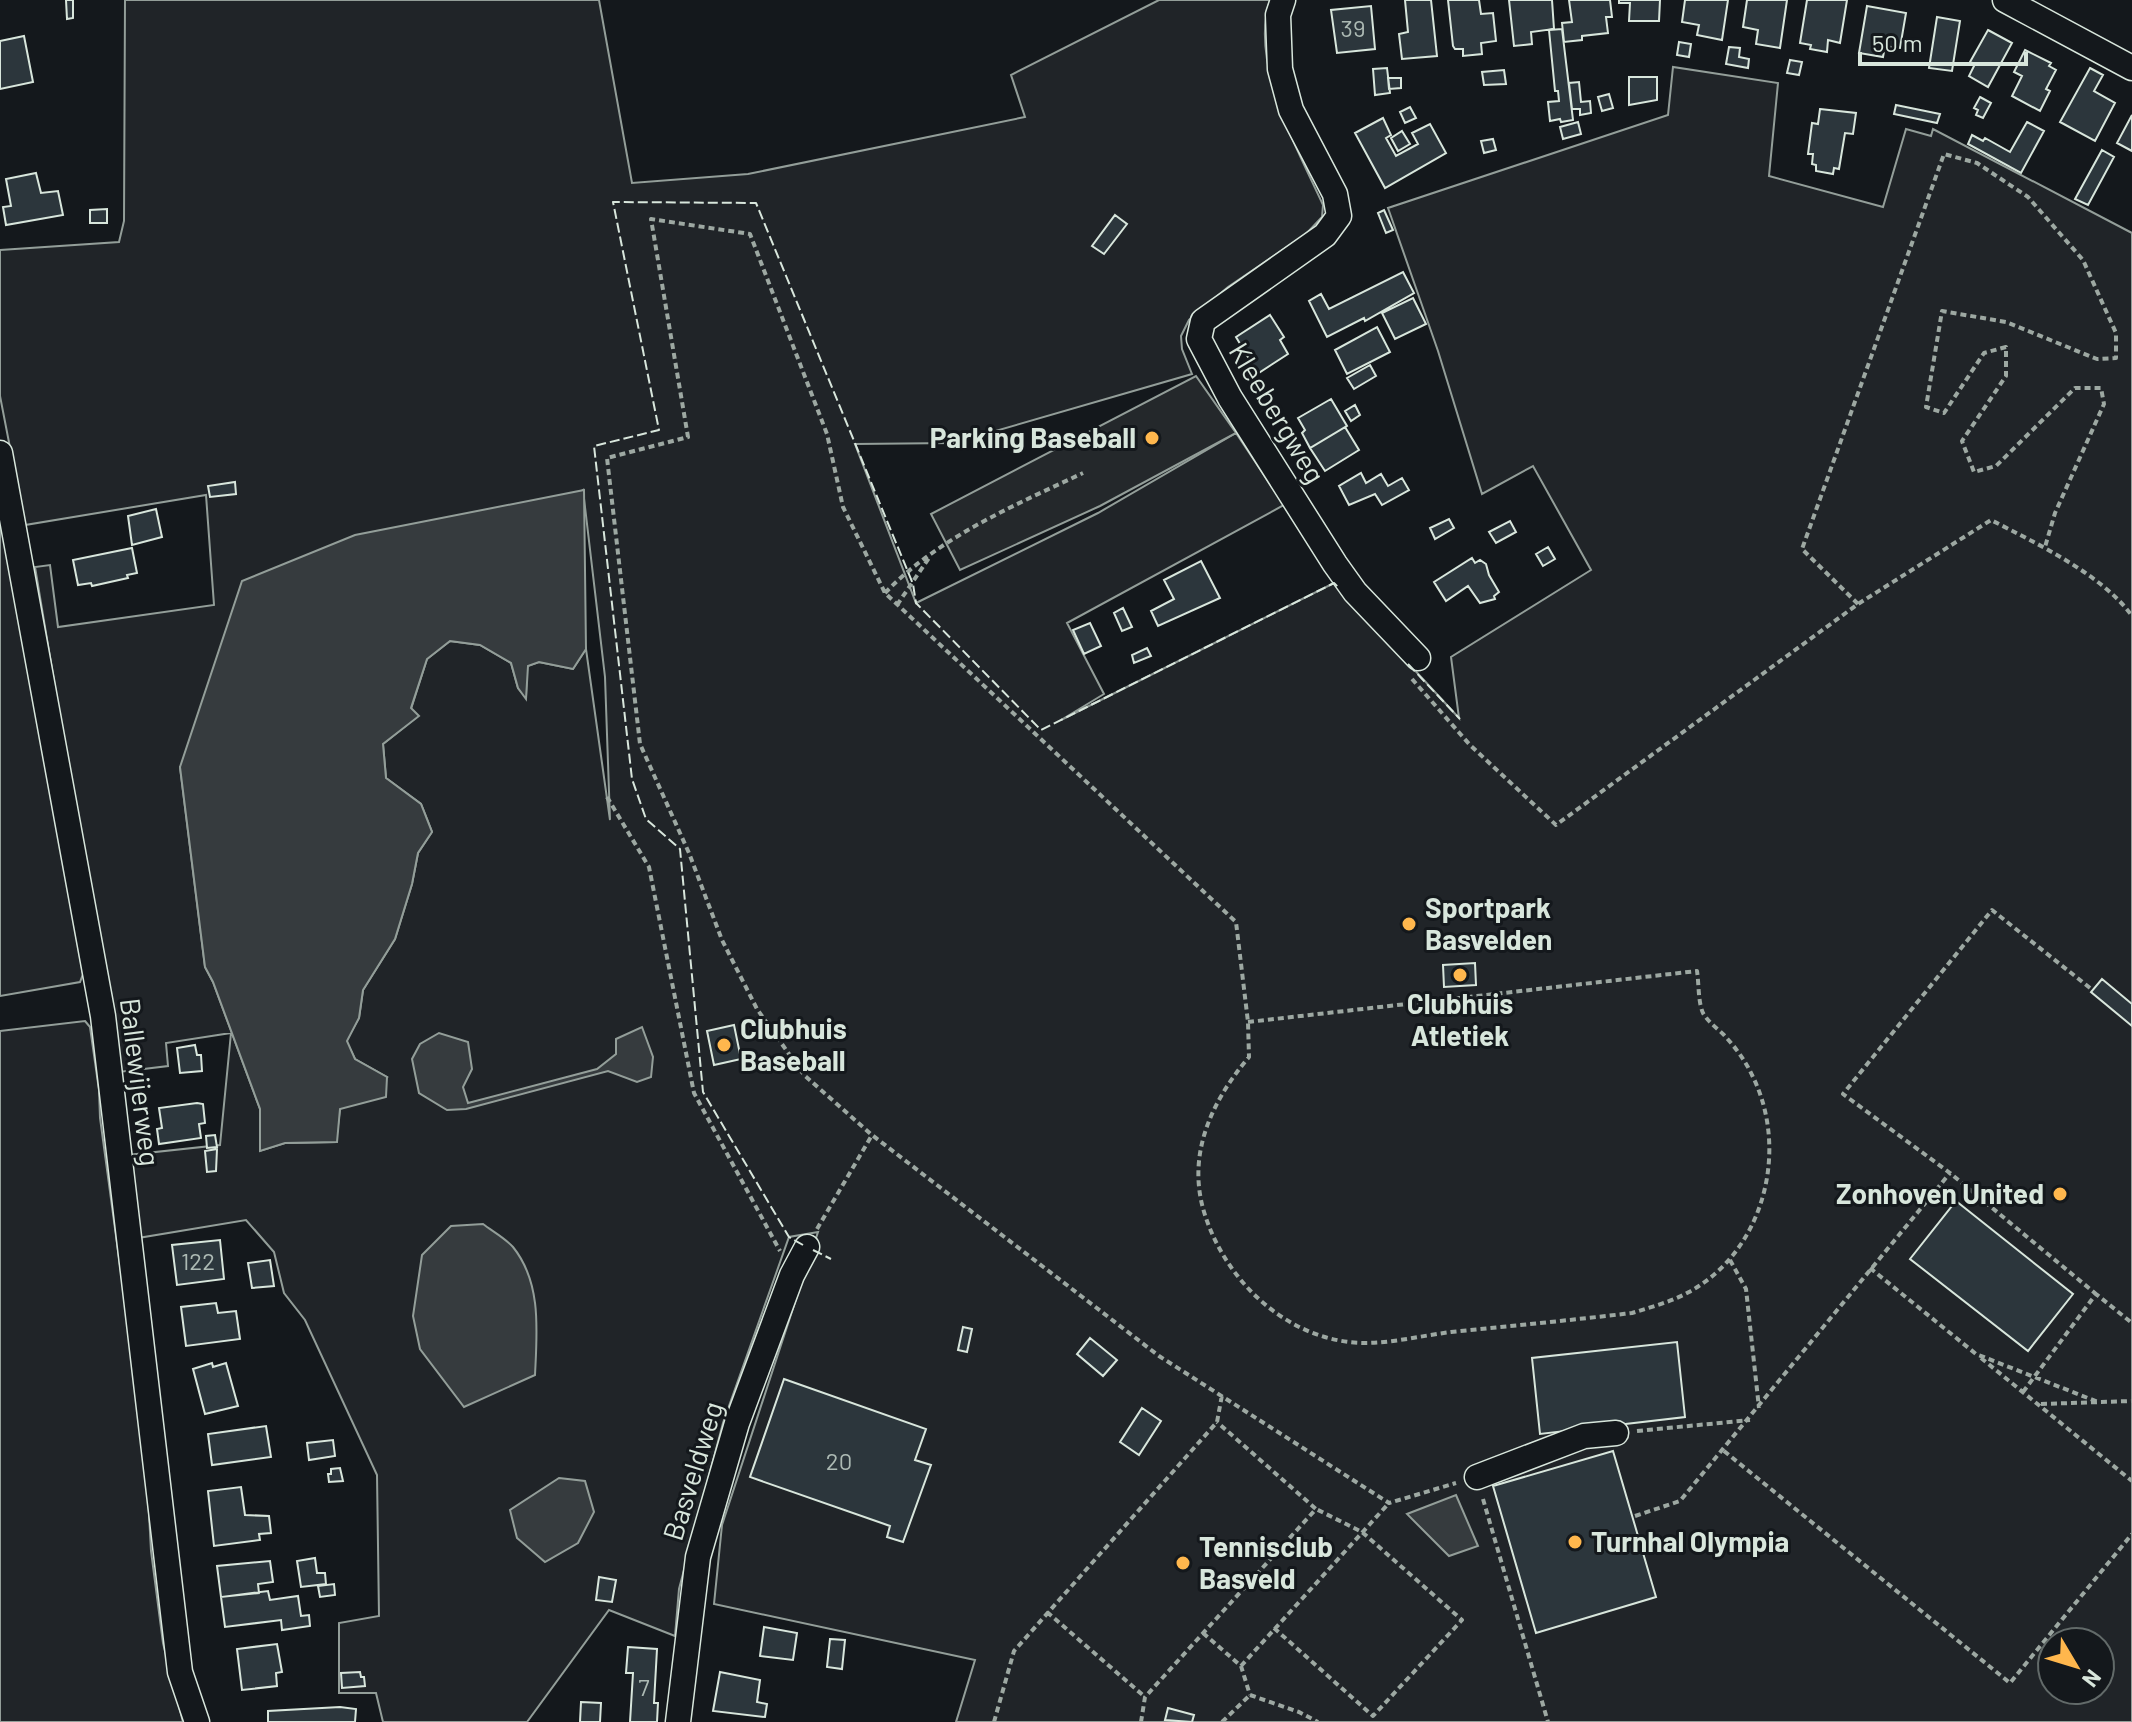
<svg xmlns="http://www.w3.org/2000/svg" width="2132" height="1722" font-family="Barlow,sans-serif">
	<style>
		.green { fill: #202428; stroke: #939e99; stroke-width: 2; fill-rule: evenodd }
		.parking { fill: #24282b; stroke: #939e99; stroke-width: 2 }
		.water { fill: #363b3e; stroke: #939e99; stroke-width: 2 }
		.building { fill: #2c363c; stroke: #d8e6dc; stroke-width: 2 }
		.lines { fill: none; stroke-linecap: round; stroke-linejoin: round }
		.minor-casing { stroke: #d8e6dc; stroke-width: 27 }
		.path { stroke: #9da8a2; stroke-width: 4; stroke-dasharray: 6 4; stroke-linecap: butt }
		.minor { stroke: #14181c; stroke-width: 24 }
		.fence { stroke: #d8e6dc; stroke-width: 2; stroke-dasharray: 10 4; stroke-linecap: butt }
		.poi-dot { fill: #ffb74d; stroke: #14181c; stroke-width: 3 }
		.labels { text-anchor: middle; stroke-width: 6; stroke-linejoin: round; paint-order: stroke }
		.number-label { font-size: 24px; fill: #adbab4 }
		.street-label { font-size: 28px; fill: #d8e6dc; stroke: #14181c }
		.poi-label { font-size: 28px; font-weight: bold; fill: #d8e6dc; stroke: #14181c; text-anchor: start }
	</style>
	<rect width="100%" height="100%" fill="#14181c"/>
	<path class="green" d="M125 0H599L632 183 748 174 1025 117 1011 75 1159 0H1270C1249 63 1297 148 1323 205L1322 217 1306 234 1228 287 1189 320 1181 336 1182 349 1192 374 954 443 855 444 916 603 1098 513 1236 433 1284 505 1067 623 1104 694 1061 720 1334 583 1459 718 1451 657 1591 570 1533 466 1482 494 1438 351 1388 208 1668 115 1673 67 1778 83 1769 176 1883 207 1906 129 1931 136 1933 129 2132 233V1722H956L975 1660 714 1604 722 1525 818 1232 789 1237 723 1423 679 1589 675 1636 609 1610 527 1722H383L376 1693H339V1623L379 1616 377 1475 305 1320 284 1293 274 1252 246 1220 138 1238 128 1155 220 1145 231 1033 166 1043 168 1066 119 1072 35 567 50 565 58 627 214 605 206 495 25 525 0 396V250L119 242 124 221ZM583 490 605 677 610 820 586 649 573 669 539 662 527 666 526 697 518 688 511 663 480 645 450 641 427 659 411 709 418 716 383 744 386 778 421 804 432 832 418 853 412 884 395 939 363 990 359 1018 346 1041 355 1059 387 1077 340 1109 336 1142 285 1143 260 1151V1109L213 982 205 967 180 767ZM2052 1642H2100V1690H2052Z
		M0 501 83 974 80 982 0 996Z
		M85 1021 90 1027 99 1090 100 1118 146 1457 151 1551 163 1643 183 1722H0V1031Z"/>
	<path class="parking" d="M1196 376 1236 433 1100 506 960 570 931 514Z"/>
	<path class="water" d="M584 490 586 649 573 669 539 662 528 666 526 699 518 688 511 663 480 645 450 641 427 659 411 708 419 716 383 744 386 778 421 804 432 832 418 853 412 884 395 939 363 990 359 1018 347 1041 355 1059 387 1077 386 1097 340 1109 337 1142 285 1143 260 1151V1109L213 982 205 967 180 767 242 581 355 535Z
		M642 1027 653 1057 651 1077 637 1082 608 1071 466 1109 447 1110 419 1093 412 1059 420 1044 439 1033 468 1042 472 1069 463 1087 468 1103 597 1069 616 1054V1039Z
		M483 1224C492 1231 505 1238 513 1247 542 1283 537 1332 535 1375L464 1407 420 1349 413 1316 422 1255 451 1226Z
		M559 1478 585 1481 594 1512 578 1543 545 1562 517 1538 510 1510Z
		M1456 1495 1478 1546 1449 1556 1407 1514Z"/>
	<path class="building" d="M66 0H73V18L67 19Z
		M1405 0H1431L1437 56 1402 59 1399 34 1408 32Z
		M1448 0H1479L1481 14 1493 13 1496 41 1481 43 1482 54 1463 56V49H1455L1453 46Z
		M1509 0H1552L1554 29 1531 32 1532 44 1514 46Z
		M1569 0H1610L1612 17H1606L1608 33 1582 36V40L1564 42 1562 23 1572 22Z
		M1619 0H1660L1659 21H1629L1630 3H1619Z
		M1685 0H1728L1722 40 1697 35 1699 25 1682 22Z
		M1747 0H1787L1780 48 1756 44 1758 30 1743 27Z
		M1807 0H1847L1840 43 1828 40 1827 52 1810 49 1811 45 1800 43Z
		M1371 6 1375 49 1337 53 1331 10Z
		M1867 6 1906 13 1900 48 1885 46 1883 57 1859 53Z
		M1937 17 1960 21 1952 71 1929 68Z
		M1562 29 1573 120 1561 122 1560 119 1550 121 1548 102 1559 101 1558 91H1555L1549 30Z
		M1988 30 2012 43 1988 87 1969 76 1975 64 1970 62Z
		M24 36 33 82 0 89V41Z
		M1679 42 1691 44 1689 57 1677 55Z
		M1729 47 1740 48 1739 57 1749 59 1748 68 1726 64Z
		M2025 50 2051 63 2049 66 2056 70 2046 89 2050 91 2040 111 2012 96 2022 76 2014 72Z
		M1790 60 1802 62 1799 75 1787 73Z
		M1387 68 1390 93 1375 95 1373 69Z
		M2090 68 2103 75 2094 91 2115 103 2095 141 2060 122Z
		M1504 70 1506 84 1484 85 1482 72Z
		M1629 77H1657V100L1629 105Z
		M1388 78H1401V88L1389 89Z
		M1579 82 1581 102 1590 101 1591 113 1580 115V109H1572L1569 83Z
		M1609 94 1613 108 1602 111 1598 97Z
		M1980 97 1991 103 1983 118 1976 115 1978 110 1974 108Z
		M1896 105 1940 114 1937 123 1894 114Z
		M1410 107 1416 118 1405 123 1400 112Z
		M1820 109 1856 113 1853 134 1845 133 1839 169 1834 168 1833 174 1816 171V165L1812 164 1813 154H1808L1812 123 1818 124Z
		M2132 115V151L2117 143Z
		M1383 118 1391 135 1386 138 1396 156 1418 144 1412 133 1430 124 1446 153 1385 188 1355 133Z
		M1578 122 1581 134 1563 139 1560 127Z
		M2027 122 2044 131 2021 173 1968 144 1972 135 1983 141 1985 138 2010 152Z
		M1402 131 1410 144 1398 151 1391 138Z
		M1493 139 1496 150 1484 153 1481 141Z
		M2102 150 2114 157 2088 205 2075 199Z
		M36 173 41 193 58 191 63 215 6 225 3 207 11 206 6 179Z
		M107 209V223H90V210Z
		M1384 210 1393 230 1386 233 1378 213Z
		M1115 215 1127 224 1104 254 1092 246Z
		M1403 272 1414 293 1365 321 1364 318 1327 337 1309 301 1321 294 1329 309Z
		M1413 298 1426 324 1395 339 1382 313Z
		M1270 315 1284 337 1280 340 1288 354 1254 376 1247 364 1251 362 1236 337Z
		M1377 327 1390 352 1347 374 1335 350Z
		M1370 365 1376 376 1354 389 1347 378Z
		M1331 399 1347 426 1310 448 1302 433 1305 430 1298 418Z
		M1355 405 1360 415 1351 421 1345 411Z
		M1345 427 1359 450 1325 471 1310 448Z
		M1361 473 1366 483 1381 474 1388 486 1402 478 1409 490 1382 505 1375 494 1349 505 1339 486Z
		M235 482 236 494 210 497 208 486Z
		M156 509 162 537 132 545 128 516Z
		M1449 519 1454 528 1435 539 1430 528Z
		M1510 521 1516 532 1496 543 1489 532Z
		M1548 547 1555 559 1543 566 1536 554Z
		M132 548 137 573 127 575 128 578 92 586 91 583 78 585 73 560Z
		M1472 558 1475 563 1480 560 1486 564 1489 575 1499 592 1494 596 1495 599 1480 603 1468 586 1446 601 1434 582Z
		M1201 561 1220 598 1158 626 1151 611 1174 599 1164 580Z
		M1123 608 1132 627 1122 631 1114 613Z
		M1090 623 1101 646 1084 654 1073 630Z
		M1147 648 1151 656 1134 663 1132 655Z
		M1475 963 1476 985 1444 987 1443 965Z
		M2102 979 2132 1004V1026L2091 992Z
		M734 1025 741 1059 714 1065 707 1031Z
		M195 1045 197 1055H201L202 1071 180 1073 177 1048Z
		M197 1103 203 1104 205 1123 199 1124 201 1138 159 1144 157 1129 162 1128 159 1108Z
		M215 1135 217 1147 207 1148 206 1136Z
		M217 1149 216 1171 207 1172 205 1151Z
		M1956 1201 2073 1294 2028 1351 1910 1259Z
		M220 1240 224 1279 177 1285 172 1245Z
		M270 1260 274 1286 252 1288 248 1263Z
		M216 1303 218 1313 236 1311 240 1339 186 1346 181 1307Z
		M963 1327 972 1329 967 1352 958 1350Z
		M1090 1338 1117 1360 1103 1376 1077 1354Z
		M1677 1342 1685 1417 1540 1434 1532 1358Z
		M212 1363 213 1367 226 1363 238 1406 205 1414 193 1369Z
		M784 1379 926 1429 915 1460 931 1465 903 1542 887 1537 890 1526 750 1477Z
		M1142 1408 1161 1421 1139 1455 1120 1442Z
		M266 1426 271 1457 212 1465 208 1434Z
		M333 1440 335 1456 309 1460 307 1443Z
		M1613 1451 1656 1597 1536 1633 1493 1486Z
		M340 1468 343 1481 329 1482 328 1474H331V1469Z
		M241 1487 245 1515 269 1516 271 1533 259 1534 260 1540 214 1546 208 1491Z
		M315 1558 317 1573H325L326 1584 301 1587 297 1561Z
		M270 1561 273 1582 258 1584 259 1593 221 1597 217 1566Z
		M599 1577 616 1580 612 1602 596 1600Z
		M334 1584 335 1595 320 1597 318 1586Z
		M268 1591 270 1600 298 1596 301 1616 309 1615 310 1626 282 1630 281 1620 225 1627 221 1597Z
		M764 1627 797 1633 793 1660 760 1656Z
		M830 1639 845 1640 842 1669 827 1667Z
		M277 1644 282 1672 276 1673 277 1686 242 1690 237 1649Z
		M628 1647 657 1649 654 1703H658L657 1722H630L633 1673H626Z
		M360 1672 361 1677H364L365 1686 342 1688 341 1673Z
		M720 1672 760 1680 757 1702 767 1704 765 1717 713 1711Z
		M581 1702 601 1703 600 1722H580Z
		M340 1707 356 1709 355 1722H268V1711Z
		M1168 1708 1194 1715 1192 1722 1165 1720Z"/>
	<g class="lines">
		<defs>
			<path id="minor" d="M1283 0 1278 15 1280 69 1291 110 1335 194 1339 216 1325 235 1203 321 1199 339 1230 398 1335 564 1355 592 1418 658
				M2005 0 2132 68
				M0 453 103 1016 180 1672 197 1722
				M1477 1477 1584 1436 1616 1433
				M678 1722 698 1557 737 1423 792 1275 807 1247"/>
		</defs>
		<use href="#minor" class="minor-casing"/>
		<path class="path" d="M885 593C939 537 1013 506 1083 473
			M1858 604 1802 549 1944 154 1977 163 2028 197 2083 260 2116 333V358L2097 359 2006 322 1942 311 1926 407 1944 413 1984 353 2006 347V376L1962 441 1974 472 1996 466 2075 388H2101L2104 404 2055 513 2045 547
			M897 605 929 558
			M1412 679 1470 745 1556 825 1858 604 1991 520C2036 543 2103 575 2132 616
			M607 797 649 867 694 1093 780 1251
			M2090 988 1992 910 1843 1094 1950 1173 2096 1294
			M1248 1022 1697 971C1699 984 1698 1002 1703 1013 1708 1022 1717 1028 1724 1035 1735 1047 1745 1060 1752 1075 1790 1150 1764 1251 1689 1292 1671 1302 1651 1307 1632 1313 1572 1320 1512 1326 1451 1332 1418 1336 1382 1346 1349 1342 1282 1334 1227 1280 1206 1218 1185 1158 1210 1103 1249 1057L1248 1022 1236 922 885 593 843 507 827 434 750 234 651 219 688 437 607 458 640 744 689 853 722 940 757 1009 804 1075 872 1135 1159 1356 1389 1503 1456 1483
			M817 1229 872 1135
			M1730 1260 1746 1289 1759 1408
			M1870 1268 1976 1354 2098 1402
			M1981 1358 2132 1481
			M2023 1392 2096 1294 2132 1323
			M2041 1404 2132 1401
			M1637 1431 1750 1420
			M1724 1451 2010 1683 2132 1534
			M1483 1499 1548 1722
			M1635 1516 1680 1501 1950 1173
			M1047 1612 1145 1697
			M1274 1628 1373 1716 1462 1620 1362 1532 1316 1509
			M1203 1633 1241 1666 1250 1695
			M1241 1666 1389 1503
			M1250 1695 1299 1712 1318 1722
			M994 1722 1014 1651 1217 1422 1222 1395
			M1141 1722 1145 1697 1316 1509 1217 1422
			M1222 1722 1250 1695"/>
		<use href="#minor" class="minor"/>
		<path class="fence" d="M1408 664 1460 719
			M803 1245 789 1237 703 1092 680 849 646 819 632 779 594 446 659 430 613 202 756 203 913 584 916 603 1041 730 1334 583 1338 587
			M813 1250 831 1259"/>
	</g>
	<g class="poi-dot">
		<circle cx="1152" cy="438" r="8"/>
		<circle cx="1409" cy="924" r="8"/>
		<circle cx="1460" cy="975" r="8"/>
		<circle cx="724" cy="1045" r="8"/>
		<circle cx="2060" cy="1194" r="8"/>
		<circle cx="1575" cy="1542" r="8"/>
		<circle cx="1183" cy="1563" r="8"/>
	</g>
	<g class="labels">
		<g class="number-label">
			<text x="1353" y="37">39</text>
			<text x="198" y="1270">122</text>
			<text x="839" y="1470">20</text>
			<text x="644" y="1696">7</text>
		</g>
		<g class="street-label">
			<text transform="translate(1277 413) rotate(59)" y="10">Kleebergweg</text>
			<text transform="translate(140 1082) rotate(83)" y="10">Ballewijerweg</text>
			<text transform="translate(693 1471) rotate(-73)" y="10">Basveldweg</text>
		</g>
		<g class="poi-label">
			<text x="1136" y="448" text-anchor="end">Parking Baseball</text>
			<text x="1425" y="918">Sportpark<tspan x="1425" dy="32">Basvelden</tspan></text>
			<text x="1460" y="1014" text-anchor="middle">Clubhuis<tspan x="1460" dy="32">Atletiek</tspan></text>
			<text x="740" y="1039">Clubhuis<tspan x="740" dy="32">Baseball</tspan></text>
			<text x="2044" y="1204" text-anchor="end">Zonhoven United</text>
			<text x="1591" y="1552">Turnhal Olympia</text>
			<text x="1199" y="1557">Tennisclub<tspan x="1199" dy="32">Basveld</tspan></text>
		</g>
	</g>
	<g transform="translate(2076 1666) rotate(128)"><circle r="38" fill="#14181c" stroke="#626a69" stroke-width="2"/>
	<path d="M0-6L14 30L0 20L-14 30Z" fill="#ffb74d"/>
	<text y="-12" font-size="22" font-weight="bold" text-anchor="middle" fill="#d8e6dc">N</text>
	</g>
	<path d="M1860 52v12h166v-12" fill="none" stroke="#d8e6dc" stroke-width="4"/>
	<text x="1872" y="52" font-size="24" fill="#d8e6dc" stroke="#14181c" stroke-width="6" paint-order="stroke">50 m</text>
</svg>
